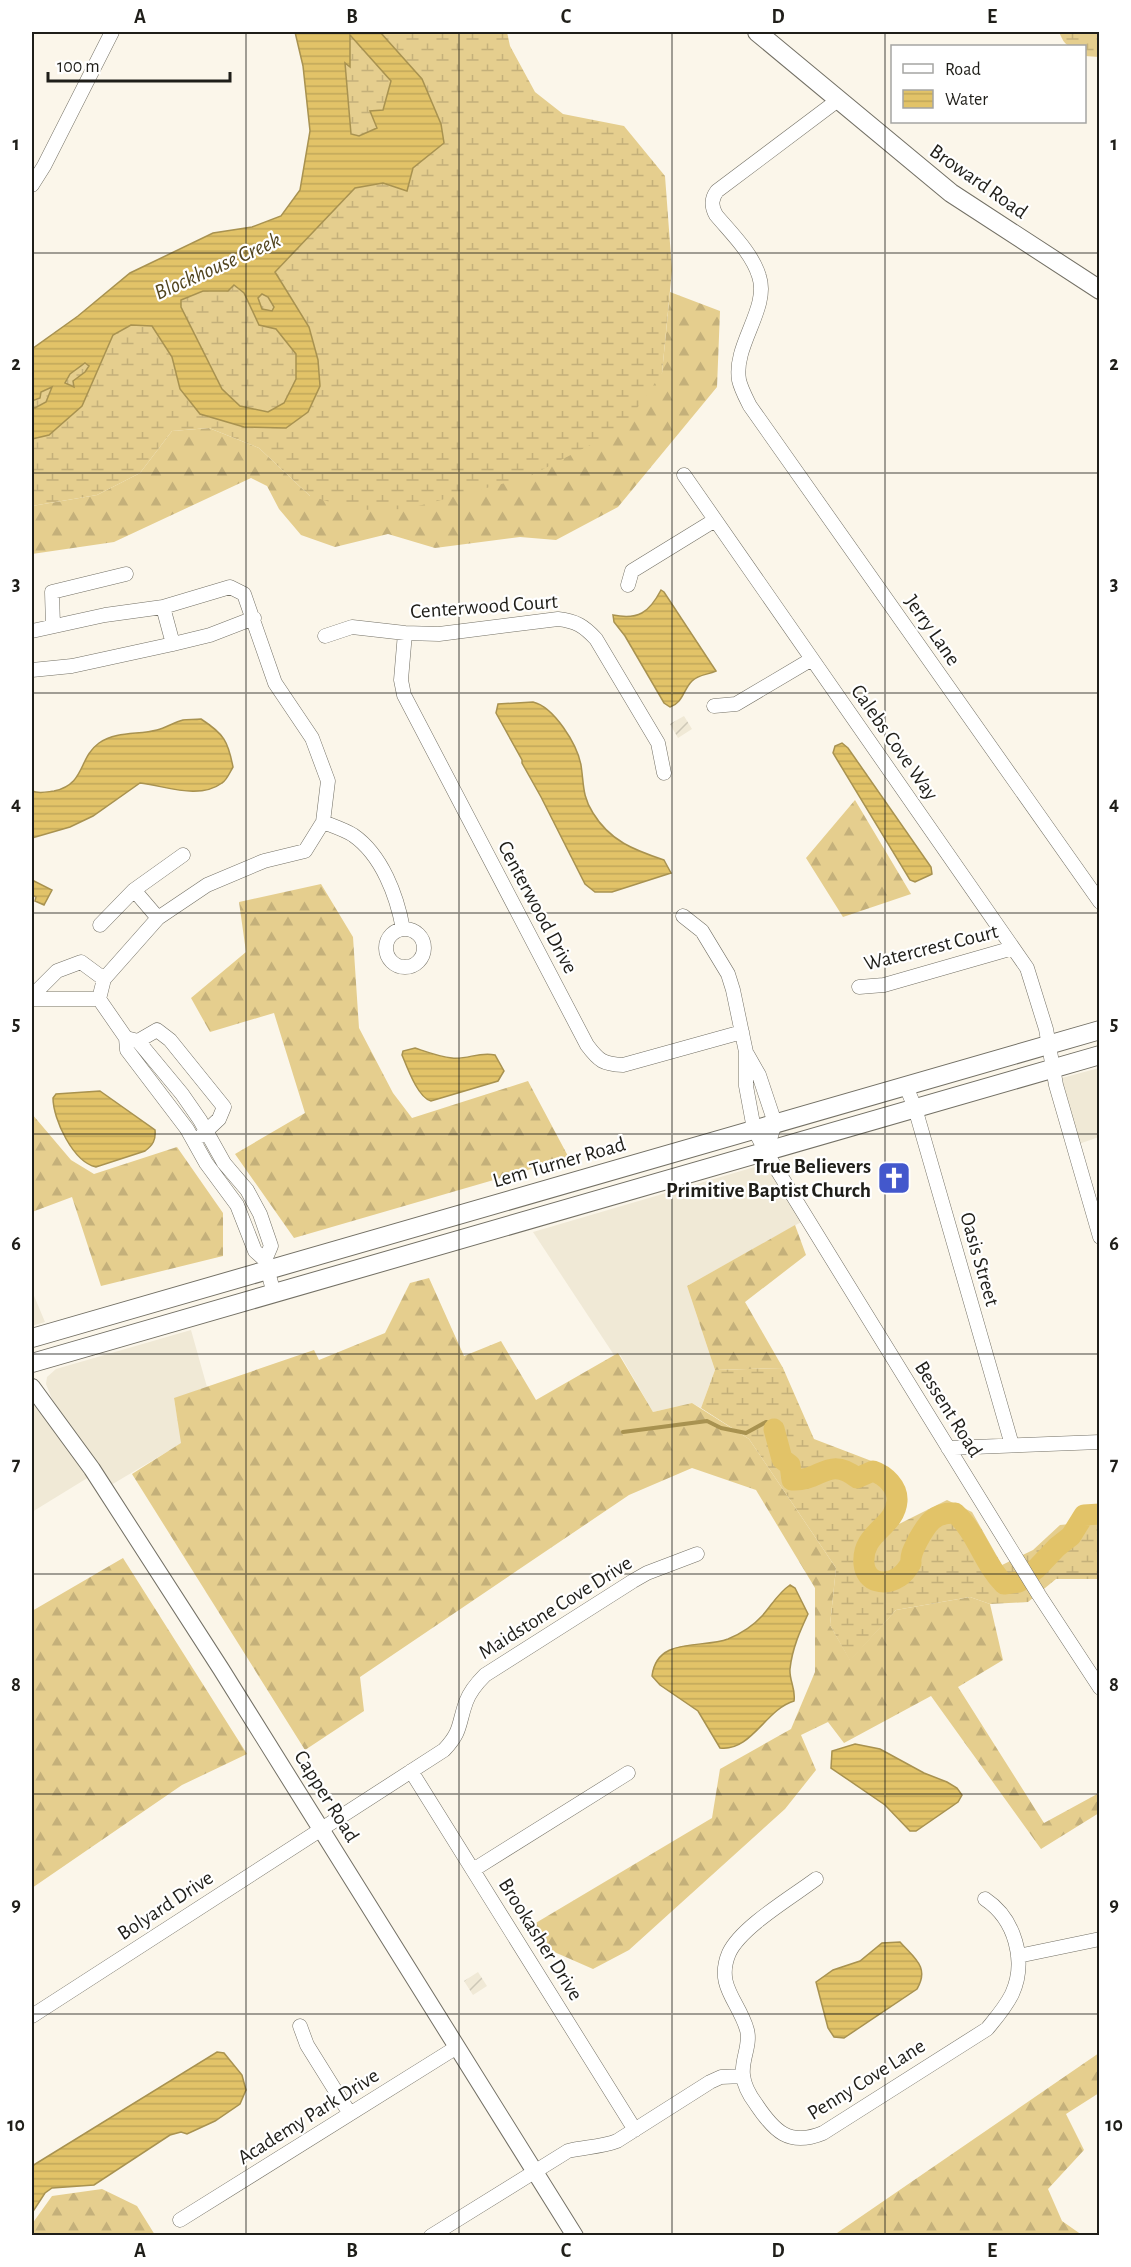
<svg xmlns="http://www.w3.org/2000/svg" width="1131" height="2267" font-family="'Alegreya Sans',sans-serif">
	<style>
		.built { fill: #f0e9d6 }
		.industrial { fill: url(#industrial-furrows) }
		.forest { fill: url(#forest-firs) }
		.wetland { fill: url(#wetland-marsh) }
		.water { fill: url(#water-rules); stroke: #a89250; stroke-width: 1.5; fill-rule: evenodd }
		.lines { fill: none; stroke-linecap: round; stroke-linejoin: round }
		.stream { stroke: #a89250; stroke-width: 4 }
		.river { stroke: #e2c368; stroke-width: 21 }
		.minor-casing { stroke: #737065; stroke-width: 15 }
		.tertiary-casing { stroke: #737065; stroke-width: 18 }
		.secondary-casing { stroke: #737065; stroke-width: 20 }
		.minor { stroke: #fff; stroke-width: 14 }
		.tertiary { stroke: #fff; stroke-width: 16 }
		.secondary { stroke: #fff; stroke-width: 18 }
		.grid { fill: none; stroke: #1f1e19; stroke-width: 1.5; stroke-opacity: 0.55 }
		.labels { text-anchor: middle; stroke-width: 4.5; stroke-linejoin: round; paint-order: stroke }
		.street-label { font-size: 21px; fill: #1f1e19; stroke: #fff }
		.poi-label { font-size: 21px; font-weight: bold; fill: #1f1e19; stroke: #fff; text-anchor: end }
		.water-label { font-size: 22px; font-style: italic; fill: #52451f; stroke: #fff }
		.neatline { fill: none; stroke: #1f1e19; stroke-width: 2 }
		.grid-label { font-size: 20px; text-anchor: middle; font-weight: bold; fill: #1f1e19 }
	</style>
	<defs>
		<pattern id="industrial-furrows" width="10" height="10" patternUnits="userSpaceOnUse" patternTransform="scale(1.5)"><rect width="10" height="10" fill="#f0e9d6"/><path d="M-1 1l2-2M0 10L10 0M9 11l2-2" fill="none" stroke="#cdc7b7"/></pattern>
		<pattern id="forest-firs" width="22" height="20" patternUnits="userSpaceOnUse" patternTransform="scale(1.5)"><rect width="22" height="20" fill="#e5ce8e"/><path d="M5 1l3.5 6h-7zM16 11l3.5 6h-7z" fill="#c4b07a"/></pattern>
		<pattern id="wetland-marsh" width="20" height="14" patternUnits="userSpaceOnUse" patternTransform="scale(1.5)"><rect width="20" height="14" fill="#e5ce8e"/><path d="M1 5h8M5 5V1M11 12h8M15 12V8" fill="none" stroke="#c4b07a"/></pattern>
		<pattern id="water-rules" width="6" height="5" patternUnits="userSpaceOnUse" patternTransform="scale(1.5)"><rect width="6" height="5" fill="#e2c368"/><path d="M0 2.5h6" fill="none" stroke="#c1a75a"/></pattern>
	</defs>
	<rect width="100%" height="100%" fill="#fbf6ea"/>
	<path class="built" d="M1099 1068V1137L1067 1148 1047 1082Z
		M765 1164 803 1221 687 1286 715 1370 701 1408 692 1403 653 1412 619 1353 614 1355 533 1232Z
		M32 1291 45 1322 32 1326Z
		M191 1330 207 1387 174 1399 182 1443 111 1485 52 1399 46 1384 47 1377 56 1369Z
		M32 1403 67 1446 89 1477 32 1512Z"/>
	<path class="industrial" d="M684 716 692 729 678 738 670 724Z
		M478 1972 487 1986 473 1995 464 1981Z"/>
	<path class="forest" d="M670 292 720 311 717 387 618 507 556 540 520 537 435 548 388 534 335 547 301 535 279 509 267 486 251 478 114 542 32 554V506L97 495 140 473 172 431 209 428 259 448 310 496 662 373Z
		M855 800 911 894 843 917 806 858Z
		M321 884 353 937 359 1028 393 1093 412 1118 528 1081 569 1158 294 1238 235 1154 305 1113 274 1013 210 1032 191 998 246 952 239 902Z
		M32 1114 71 1160 94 1174 177 1147 223 1213V1256L101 1286 72 1197 32 1212Z
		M795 1225 806 1255 745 1302 783 1368 715 1370 687 1286Z
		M429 1278 464 1356 501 1341 536 1400 618 1353 653 1412 692 1403 749 1439 836 1568 830 1625 850 1660 896 1610 970 1597 990 1604 1003 1660 958 1687 1044 1823 1099 1793V1813L1041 1849 931 1696 844 1743 828 1722 801 1735 816 1770 785 1809 629 1950 593 1969 552 1951 534 1924 712 1818 720 1769 791 1729 815 1672V1588L756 1490 692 1468 629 1495 360 1677 364 1711 305 1750 132 1474 181 1443 174 1398 314 1350 319 1360 385 1333 410 1283Z
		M123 1558 247 1754 182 1785 32 1888V1611Z
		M1099 2053V2093L1066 2114 1084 2150 1048 2189 1062 2221 1082 2235H838L837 2233Z
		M102 2189 137 2206 155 2235H32V2224L52 2196Z"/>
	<path class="wetland" d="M380 32H507L510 46 535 92 563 114 624 126 665 176 672 270 662 373 623 428 528 477 407 509 357 510 310 496 259 448 209 428 172 431 140 473 97 495 32 506V439L49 435 82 406 113 335 131 325 152 326 172 357 180 389 244 427 286 428 308 412 309 327 275 272 355 188 383 183 413 168 444 143 422 79Z
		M1059 32H1099V57L1085 56 1084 46C1067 46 1066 48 1059 32Z
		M349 34 392 81 377 128 359 136 351 134 345 62 349 66Z
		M234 285 244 293 259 325 276 329 296 354V379L284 403 268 412 240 406 222 389 181 307V300L203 291H228Z
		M262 294 268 297 274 307 272 311 262 309 258 298Z
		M85 363 89 366 85 372 74 381V387L65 383 70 374Z
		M52 386 46 402 35 408 32 407V401H34L41 392Z
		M783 1368 814 1439 882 1465 903 1490 899 1524 947 1500 972 1512 1002 1565 1033 1550 1060 1525 1070 1524 1090 1505 1099 1506V1579H1056L1028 1602 990 1604 970 1597 896 1610 850 1661 830 1625 836 1568 749 1439 701 1408 715 1370Z"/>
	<path class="water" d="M295 32H380L422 79 441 124 444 143 413 168 407 191 383 183 355 188 275 272 309 327 318 360 320 386 308 412 286 428 244 427 200 414 180 389 172 357 152 326 131 325 113 335 82 406 49 435 32 439V407L35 408 46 402 52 387 41 392 40 398 32 401V349L78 316 130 273 213 233 252 227 281 216 300 190 310 131 303 66ZM350 35 391 81 383 110 370 111 377 128 359 136 351 134 345 63 350 67ZM234 285 244 293 259 325 276 329 296 354V379L284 403 268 412 240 406 222 389 181 307V300L203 291H228ZM262 294 268 297 274 307 272 311 262 309 258 298ZM85 363 89 366 85 372 73 381 74 387 65 383 70 374Z
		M661 590 664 592 716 671C708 675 699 674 692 681 683 690 683 703 670 707L664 703 625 636 614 622 613 615C638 620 649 613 661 590Z
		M533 702C554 707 577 744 581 765 584 784 582 796 593 813 610 841 634 850 664 860L671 873 612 892H595L585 884 541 797 522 763V760L496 713 498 704Z
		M201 719C224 734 228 741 233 767 230 772 227 780 222 783 199 800 166 786 140 783L93 816 70 827 32 838V791C39 794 46 792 54 791 86 784 78 758 99 743 117 731 138 735 157 730 166 728 174 722 183 720 188 719 195 720 201 719Z
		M842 743 848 748 931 867 932 874 930 875 915 882 910 880 833 753 835 746Z
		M32 880 52 890 44 905 35 901 36 897 32 895Z
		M415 1048C427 1052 440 1057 452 1058 467 1060 480 1051 495 1055L504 1071 498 1081 431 1101C418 1098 407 1067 402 1055L403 1051Z
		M100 1091 155 1130C156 1140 153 1145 145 1151L96 1167C73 1162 53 1119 53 1098L56 1094Z
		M790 1585 795 1588 808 1614C800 1631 792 1649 790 1669 789 1680 796 1689 794 1701 766 1709 751 1752 720 1748L698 1711 660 1685 652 1676C657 1636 702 1649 728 1639 740 1634 753 1626 762 1616 771 1606 778 1593 790 1585Z
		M855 1744 880 1749 924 1773 947 1782 957 1788 962 1795 958 1802 916 1831H910L885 1805 831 1768 832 1751Z
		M900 1942C914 1958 930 1967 917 1989L844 2038 834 2037 828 2028 816 1982 833 1970 860 1961 882 1943Z
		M217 2052 224 2053 242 2075 246 2090 240 2104 215 2121 187 2134 181 2132 170 2135 94 2185 52 2188 45 2193 32 2213V2166Z"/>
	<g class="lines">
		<path class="stream" d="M623 1432 707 1421 721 1428 746 1433 766 1422 772 1424 774 1429"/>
		<path class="river" d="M774 1429 782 1459 790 1465 792 1480C820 1482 829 1455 857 1478L873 1471C885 1475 898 1487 897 1501 895 1528 861 1532 864 1564 866 1583 885 1586 899 1577 904 1574 908 1568 911 1563 910 1554 914 1549 918 1540 927 1524 934 1512 955 1513 977 1533 983 1563 1004 1584L1019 1582 1036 1569 1057 1547 1071 1536 1084 1515 1100 1514"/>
		<defs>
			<path id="minor" d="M838 100 717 191C711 199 711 206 716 215 731 233 752 253 759 276 770 308 733 345 739 380 741 389 746 398 750 406L1100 902
				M32 185 44 166 112 32
				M684 475 1027 968 1046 1029 1056 1085 1100 1237
				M628 585 632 571 715 520
				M163 607 173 644
				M53 626 52 592 126 574
				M32 631 105 615 163 607 230 587 244 594 275 683 312 738 328 781 323 822 305 851 264 861 207 885 158 918 104 979 99 999 126 1038
				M405 633 401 680 404 695 587 1045C599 1061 603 1064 623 1065L742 1032
				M325 636 352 627 405 633 439 634 558 619C576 621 584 626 596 639L658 743 664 773
				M32 670 72 666 173 644 210 635 254 618
				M714 706 736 704 812 659
				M323 822C333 826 345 830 353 835 382 855 397 896 403 929
				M134 890 183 855
				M683 916 702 931 728 974 733 990 746 1052V1086L754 1129 766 1152 1039 1595 1100 1688
				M100 925 134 890 158 918
				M386 948a19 19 0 1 1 38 0a19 19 0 1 1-38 0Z
				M859 987 884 985 1013 948
				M32 996 57 971 81 962 104 979
				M32 999H99
				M138 1041 157 1030 170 1040 224 1107 219 1119 201 1136
				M747 1054 759 1075 775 1123 766 1152
				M906 1086 915 1108 1012 1445
				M265 1260 271 1246 260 1214 247 1190 224 1163 200 1120 182 1094 138 1041 126 1038 127 1050 187 1129 206 1163 237 1205 255 1251 265 1260 274 1294
				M948 1448 1100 1442
				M411 1771 635 2130
				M473 1870 628 1773
				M816 1879C792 1897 741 1927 729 1953 715 1986 739 2001 747 2030 751 2045 741 2060 743 2075 744 2086 750 2096 756 2104 774 2131 789 2147 823 2133L987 2029C996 2018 1005 2008 1012 1994 1027 1961 1015 1919 985 1899
				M1018 1956 1100 1939
				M32 2016 444 1750C462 1731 458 1724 466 1702 470 1691 477 1683 485 1675L633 1581 647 1573 697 1554
				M300 2026 307 2045 350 2114
				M180 2220 457 2047
				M431 2236 568 2151C585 2147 601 2147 617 2141L710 2082 721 2077 743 2076"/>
			<path id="tertiary" d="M32 1387 92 1469 221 1669 575 2236"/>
			<path id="secondary" d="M757 32 951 193 1100 290
				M32 1338 1100 1030
				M32 1363 1100 1055"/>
		</defs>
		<use href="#minor" class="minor-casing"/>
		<use href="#tertiary" class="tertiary-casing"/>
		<use href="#secondary" class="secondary-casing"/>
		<use href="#minor" class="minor"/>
		<use href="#tertiary" class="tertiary"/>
		<use href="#secondary" class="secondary"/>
	</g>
	<path class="grid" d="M246 32V2236M459 32V2236M672 32V2236M885 32V2236M32 253H1100M32 473H1100M32 693H1100M32 913H1100M32 1134H1100M32 1354H1100M32 1574H1100M32 1794H1100M32 2014H1100"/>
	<defs>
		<symbol id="church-square" viewBox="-11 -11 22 22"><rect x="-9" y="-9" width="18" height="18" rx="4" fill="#4358cc" stroke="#fff"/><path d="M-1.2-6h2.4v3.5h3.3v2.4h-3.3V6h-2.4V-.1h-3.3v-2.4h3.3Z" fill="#fff"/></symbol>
	</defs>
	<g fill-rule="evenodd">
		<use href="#church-square" x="875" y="1159" width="38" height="38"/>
	</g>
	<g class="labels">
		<g class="street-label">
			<text transform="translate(979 181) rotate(35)" y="7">Broward Road</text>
			<text transform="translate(484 606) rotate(-4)" y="7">Centerwood Court</text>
			<text transform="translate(933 630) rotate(55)" y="7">Jerry Lane</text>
			<text transform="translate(895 742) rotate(55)" y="7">Calebs Cove Way</text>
			<text transform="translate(538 907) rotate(62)" y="7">Centerwood Drive</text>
			<text transform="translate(931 947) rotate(-14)" y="7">Watercrest Court</text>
			<text transform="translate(559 1162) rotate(-16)" y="7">Lem Turner Road</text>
			<text transform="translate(980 1259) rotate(74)" y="7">Oasis Street</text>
			<text transform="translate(949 1409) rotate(58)" y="7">Bessent Road</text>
			<text transform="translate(555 1607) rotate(-32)" y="7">Maidstone Cove Drive</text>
			<text transform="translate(327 1796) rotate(58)" y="7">Capper Road</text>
			<text transform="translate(165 1905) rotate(-33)" y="7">Bolyard Drive</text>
			<text transform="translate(541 1939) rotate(58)" y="7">Brookasher Drive</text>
			<text transform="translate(866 2079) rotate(-32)" y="7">Penny Cove Lane</text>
			<text transform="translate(308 2116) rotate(-32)" y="7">Academy Park Drive</text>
		</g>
		<g class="poi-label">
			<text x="871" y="1173">True Believers<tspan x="871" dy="24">Primitive Baptist Church</tspan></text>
		</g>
		<g class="water-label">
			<text transform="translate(217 265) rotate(-24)" y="8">Blockhouse Creek</text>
		</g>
	</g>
	<rect width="1131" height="2267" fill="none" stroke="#ffffff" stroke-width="66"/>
	<rect x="891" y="45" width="195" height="78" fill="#ffffff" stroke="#a5a5a3" stroke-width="1.5"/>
	<rect x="903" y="64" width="30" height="9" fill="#ffffff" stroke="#a5a5a3" stroke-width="1.5"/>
	<text x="945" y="75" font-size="18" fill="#1f1e19">Road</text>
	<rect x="903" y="90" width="30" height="18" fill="url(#water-rules)" stroke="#a5a5a3" stroke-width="1.5"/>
	<text x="945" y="105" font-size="18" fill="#1f1e19">Water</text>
	<path d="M48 72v9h182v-9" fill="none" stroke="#1f1e19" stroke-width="3"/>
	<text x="57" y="72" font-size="18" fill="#1f1e19" stroke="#ffffff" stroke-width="4.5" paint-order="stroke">100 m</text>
	<rect x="33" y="33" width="1065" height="2201" class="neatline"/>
	<g class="grid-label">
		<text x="140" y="23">A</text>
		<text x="352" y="23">B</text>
		<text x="566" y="23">C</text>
		<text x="778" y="23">D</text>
		<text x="992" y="23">E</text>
		<text x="16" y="150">1</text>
		<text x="1114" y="150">1</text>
		<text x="16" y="370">2</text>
		<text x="1114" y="370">2</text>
		<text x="16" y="590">3</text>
		<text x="1114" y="590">3</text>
		<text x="16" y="810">4</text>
		<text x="1114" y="810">4</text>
		<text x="16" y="1030">5</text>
		<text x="1114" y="1030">5</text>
		<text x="16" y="1250">6</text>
		<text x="1114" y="1250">6</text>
		<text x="16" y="1470">7</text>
		<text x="1114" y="1470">7</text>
		<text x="16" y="1691">8</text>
		<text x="1114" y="1691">8</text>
		<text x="16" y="1911">9</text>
		<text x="1114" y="1911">9</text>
		<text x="16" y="2131">10</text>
		<text x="1114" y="2131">10</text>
		<text x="140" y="2257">A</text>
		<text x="352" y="2257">B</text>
		<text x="566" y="2257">C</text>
		<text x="778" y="2257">D</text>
		<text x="992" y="2257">E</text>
	</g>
</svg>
